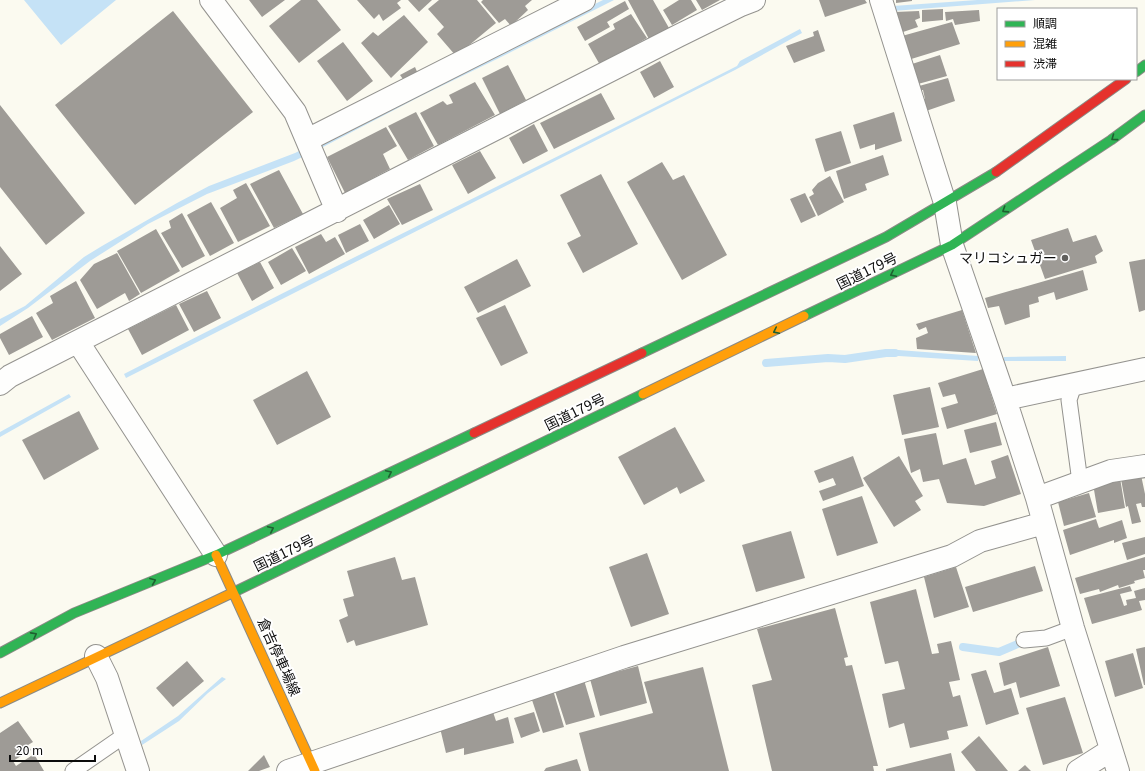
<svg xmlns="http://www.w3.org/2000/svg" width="1145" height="771" font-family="Georgia,'Noto Sans JP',serif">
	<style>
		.water { fill: #c5e2f6 }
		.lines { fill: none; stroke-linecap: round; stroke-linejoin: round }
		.stream { stroke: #c5e2f6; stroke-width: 8 }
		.building { fill: #9e9b96 }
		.lane-casing { stroke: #94938f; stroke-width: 17 }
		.street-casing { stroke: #94938f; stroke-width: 24 }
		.fast-casing { stroke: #8a8a85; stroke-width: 11 }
		.slow-casing { stroke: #8a8a85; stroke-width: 11 }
		.jam-casing { stroke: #8a8a85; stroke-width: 11 }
		.lane { stroke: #fefefd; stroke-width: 15 }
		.street { stroke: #fefefd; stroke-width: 22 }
		.fast { stroke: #30b455; stroke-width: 9 }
		.slow { stroke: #ff9f0a; stroke-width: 9 }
		.jam { stroke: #e5322d; stroke-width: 9 }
		.oneway { stroke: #1e6030 }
		.poi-dot { fill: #605f5c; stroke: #fff; stroke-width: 1.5 }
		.labels { text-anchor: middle; stroke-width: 4; stroke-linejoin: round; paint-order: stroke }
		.poi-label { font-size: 14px; fill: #0c0c0c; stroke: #fff; text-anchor: end }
		.street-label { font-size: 14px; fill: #0c0c0c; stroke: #fff }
	</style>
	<rect width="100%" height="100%" fill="#fbfaf0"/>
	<path class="water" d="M24 0H116L61 45Z
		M603 0H614L497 59 421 96 321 148 294 161 207 194 148 224 90 261 28 308 0 326V319L25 306 84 257 102 246 177 203 209 186 295 153Z
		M977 0H1035L893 11V6Z
		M800 29 802 33 735 70 126 378 124 374C327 269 533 170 737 66L740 61Z
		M885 349 978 356V361L883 355Z
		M1066 356V361H1003L1004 357Z
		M69 394 71 397 0 437V432Z
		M222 677 226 679 208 693 179 721 142 745 141 741 178 716Z"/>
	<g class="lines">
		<path class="stream" d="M766 363 828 358 845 359 886 353H895
			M963 647 999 652 1020 643"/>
	</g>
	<path class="building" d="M249 0H285L262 17Z
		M301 0H317L341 30 299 63 269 26Z
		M357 0H401L397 3 401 8 383 21 379 14 374 19Z
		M408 0H432L419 12Z
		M439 0H477L496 23 456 56 437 34 444 27 428 9Z
		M483 0H532L525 6 528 10 511 26 505 19 499 23 481 2Z
		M628 0H653L669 28 649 39Z
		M679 0H691L697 10 672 25 663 10Z
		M696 0H720L702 10Z
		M819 0H865L867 3 825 17Z
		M896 0H912V1L896 3Z
		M625 1 629 9 607 22 610 27 585 41 577 27Z
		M943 9V20L922 22V10Z
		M979 10 980 21 955 25 953 19 946 21 945 12Z
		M173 11 253 112 135 205 55 105Z
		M919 11 920 18 915 20 918 27 900 33 895 12Z
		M631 14 647 38 600 65 588 44 615 29 613 24Z
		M404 15 428 42 391 78 361 43 373 32 378 36Z
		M952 22 960 44 908 60 902 36Z
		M818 30 825 51 794 63 786 46 814 36 813 32Z
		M343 42 373 81 347 101 317 61Z
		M940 55 947 76 918 84 912 64Z
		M660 61 674 87 654 98 640 72Z
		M508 65 526 100 500 114 482 78Z
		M415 67 418 74 405 82 400 75Z
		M948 78 955 101 926 111 922 99H925L923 90H919V86Z
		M475 82 495 115 438 145 420 113 443 101 447 105 453 103 449 95Z
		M601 93 615 119 554 149 540 123Z
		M0 105 85 213 46 245 0 187Z
		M416 112 434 146 408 160 388 126Z
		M894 112 902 141 875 150V144L860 149 853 125Z
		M534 124 548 151 523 164 509 138Z
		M386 127 397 146 383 154 390 169 345 193 327 157Z
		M841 131 851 163 825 172 815 139Z
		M480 151 496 178 468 194 452 165Z
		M883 155 889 175 865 184 867 190 844 199 836 171Z
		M662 162 673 180 684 175 727 255 682 280 627 182Z
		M279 170 303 214 274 228 250 184Z
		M601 174 638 244 583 273 567 243 581 236 560 195Z
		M830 176 844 202 818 216 809 197 814 194 812 190 818 183Z
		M246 183 270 226 238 242 220 208 237 198 233 190Z
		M420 184 433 210 402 225 387 199Z
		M805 193 816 216 801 223 790 199Z
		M211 202 234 243 210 256 187 215Z
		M389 205 400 224 374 239 363 220Z
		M182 213 205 256 182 268 161 233 171 228 169 221Z
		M360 224 369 241 346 253 338 235Z
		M1068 228 1073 242 1096 235 1103 251 1095 256 1097 263 1045 279 1031 240Z
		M156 229 180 271 141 293 117 251Z
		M321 234 326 242 335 237 345 254 309 274 295 247Z
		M0 246 22 274 0 291Z
		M292 248 306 271 281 285 268 262Z
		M117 253 140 294 129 301 125 293 97 309 80 280 94 264Z
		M517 259 531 286 478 313 464 287Z
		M1145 259V310L1139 312 1129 262Z
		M260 262 274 288 252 301 237 273Z
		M1083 270 1088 290 1056 300 1054 292 1038 297 1039 302 1029 305 1030 317 1005 325 999 306 988 308 985 298Z
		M76 281 95 318 52 340 36 313 53 303 50 296Z
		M207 291 221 318 194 332 179 304Z
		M176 305 189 330 142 355 128 329Z
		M505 305 528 353 501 366 476 318Z
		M962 310 976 353 917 349 916 338 928 333 926 327 919 330 916 324Z
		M32 316 43 337 9 355 0 338V334Z
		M983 369 997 414 947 429 941 408 958 403 955 394 943 397 938 383Z
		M307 371 331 417 277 445 253 400Z
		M930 387 939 427 902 435 893 395Z
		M79 411 99 449 44 480 22 440Z
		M996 422 1002 445 970 453 964 430Z
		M675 427 705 481 680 494 677 487 644 505 618 457Z
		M936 433 943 465 966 458 975 485 996 478 991 461 1008 455 1021 494 984 506 947 503 939 479 923 482 920 469 911 473 904 439Z
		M853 456 864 486 823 501 819 491 836 485 833 478 819 483 814 471Z
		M899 456 923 496 915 501 921 510 894 527 863 478Z
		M1141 475 1145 494V507H1142L1141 503 1136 504 1141 522 1132 524 1128 506 1126 507 1121 479Z
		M1120 478 1125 508 1098 513 1093 484Z
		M1089 493 1096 517 1064 526 1058 502Z
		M862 496 878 543 837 556 822 509Z
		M1096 519 1099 528 1122 520 1127 538 1114 543V540L1070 555 1063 530Z
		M791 531 805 578 756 592 742 545Z
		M1145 537V554L1127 560 1122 543Z
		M647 553 669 614 631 627 609 567Z
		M395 557 402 580 415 577 428 625 356 646 354 640 347 643 339 620 348 616 343 599 354 596 347 571Z
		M1145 557V570H1143L1145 578 1134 581 1135 583 1119 588 1118 585 1100 592 1099 589 1080 594 1075 578Z
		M1035 566 1043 591 973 612 965 587Z
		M956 567 969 607 934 618 924 577Z
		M1130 586 1132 591 1120 594 1124 606 1127 605 1126 600 1136 598 1134 591 1145 588V600L1139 601 1142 610 1092 624 1084 598Z
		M916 589 932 654 939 653 937 644 951 641 960 680 949 682 953 697 960 695 968 726 947 731 949 739 910 748 904 723 889 728 882 694 905 689 898 661 885 664 870 602Z
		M835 608 848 657 844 658 846 666 852 665 878 766H873L874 771H772L752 685 772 680 757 629Z
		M1048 647 1060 686 1020 698 1016 682 1004 686 999 663Z
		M1145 647V685H1144L1136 649Z
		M1133 653 1143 688 1115 697 1105 661Z
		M187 661 204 681 173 707 156 688Z
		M638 666 647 703 600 716 590 679Z
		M703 667 729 771H589L579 733 653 713 644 682Z
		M986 670 994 693 1011 688 1019 714 986 725 971 674Z
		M584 680 595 717 566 725 554 688Z
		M553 690 564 727 543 733 531 697Z
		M1065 697 1083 753 1043 765 1026 708Z
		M493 712 496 721 508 717 514 743 464 755V748L446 753 440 728Z
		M534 712 540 731 521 738 514 718Z
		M18 721 33 742 28 745 31 750 13 761 16 766 34 754 44 771H0V733Z
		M979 736 1008 771H976L961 752Z
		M951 753 955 771H886V769Z
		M264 755 270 767 259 771H248Z
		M577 759 581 771H544L546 768Z
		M1025 765 1031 771H1018Z"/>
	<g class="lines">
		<defs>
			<path id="lane" d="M1074 385 1069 400 1080 482
				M1024 640 1046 638 1073 628
				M73 771 125 735"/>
			<path id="street" d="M211 0 295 112 337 211
				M881 0 945 203 952 245 1005 399 1037 498 1073 628 1118 771
				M307 140 584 0
				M78 342 216 555
				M0 384 10 376 678 36 741 5 754 0
				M1005 399 1145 369
				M1037 498 1111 471 1145 466
				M96 656 107 678 138 771
				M288 771 624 657 952 556 980 541 1044 523
				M1078 771 1111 750"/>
			<path id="fast" d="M1136 72 1145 65
				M804 316 952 245 1111 140 1145 115
				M642 353 886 237 996 172
				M232 593 643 394
				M0 653 74 613 216 555 474 433"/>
			<path id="slow" d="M643 394 804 316
				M216 555 315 771
				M0 703 232 593"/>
			<path id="jam" d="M996 172 1126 79
				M474 433 642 353"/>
		</defs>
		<use href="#lane" class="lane-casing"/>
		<use href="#street" class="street-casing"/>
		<use href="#fast" class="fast-casing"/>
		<use href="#slow" class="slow-casing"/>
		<use href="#jam" class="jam-casing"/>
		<use href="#lane" class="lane"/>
		<use href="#street" class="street"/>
		<use href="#fast" class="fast"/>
		<use href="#slow" class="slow"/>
		<use href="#jam" class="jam"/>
	</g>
	<defs><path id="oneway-chevron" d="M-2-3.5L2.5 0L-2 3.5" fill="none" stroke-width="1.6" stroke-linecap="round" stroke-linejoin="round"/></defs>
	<g class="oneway">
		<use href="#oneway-chevron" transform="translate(1114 138) rotate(144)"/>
		<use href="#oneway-chevron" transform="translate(1005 210) rotate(147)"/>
		<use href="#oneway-chevron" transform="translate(893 274) rotate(154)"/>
		<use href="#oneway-chevron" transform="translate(776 331) rotate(154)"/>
		<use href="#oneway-chevron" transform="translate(389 473) rotate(-25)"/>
		<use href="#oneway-chevron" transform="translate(271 529) rotate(-25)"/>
		<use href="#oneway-chevron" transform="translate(153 581) rotate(-22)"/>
		<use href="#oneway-chevron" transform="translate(34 635) rotate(-28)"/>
	</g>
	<circle class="poi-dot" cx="1065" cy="258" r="4"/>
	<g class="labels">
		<g class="poi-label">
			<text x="1057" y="263">マリコシュガー</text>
		</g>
		<g class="street-label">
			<text transform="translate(867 271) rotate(-26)" y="5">国道179号</text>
			<text transform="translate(575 412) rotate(-26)" y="5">国道179号</text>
			<text transform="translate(284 553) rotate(-26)" y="5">国道179号</text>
			<text transform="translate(279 657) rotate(66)" y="5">倉吉停車場線</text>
		</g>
	</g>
	<rect x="997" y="8" width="140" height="72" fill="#ffffff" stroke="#9e9e9e"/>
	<rect x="1005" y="21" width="20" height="6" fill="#30b455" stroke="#9e9e9e"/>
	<text x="1033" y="28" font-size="12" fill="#0c0c0c">順調</text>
	<rect x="1005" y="41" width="20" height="6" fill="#ff9f0a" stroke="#9e9e9e"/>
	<text x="1033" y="48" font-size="12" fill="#0c0c0c">混雑</text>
	<rect x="1005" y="61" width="20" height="6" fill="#e5322d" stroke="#9e9e9e"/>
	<text x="1033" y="68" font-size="12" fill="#0c0c0c">渋滞</text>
	<path d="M10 755v6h85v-6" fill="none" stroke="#0c0c0c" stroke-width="2"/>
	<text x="16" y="755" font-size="12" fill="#0c0c0c" stroke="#ffffff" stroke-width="3" paint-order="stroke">20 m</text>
</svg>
